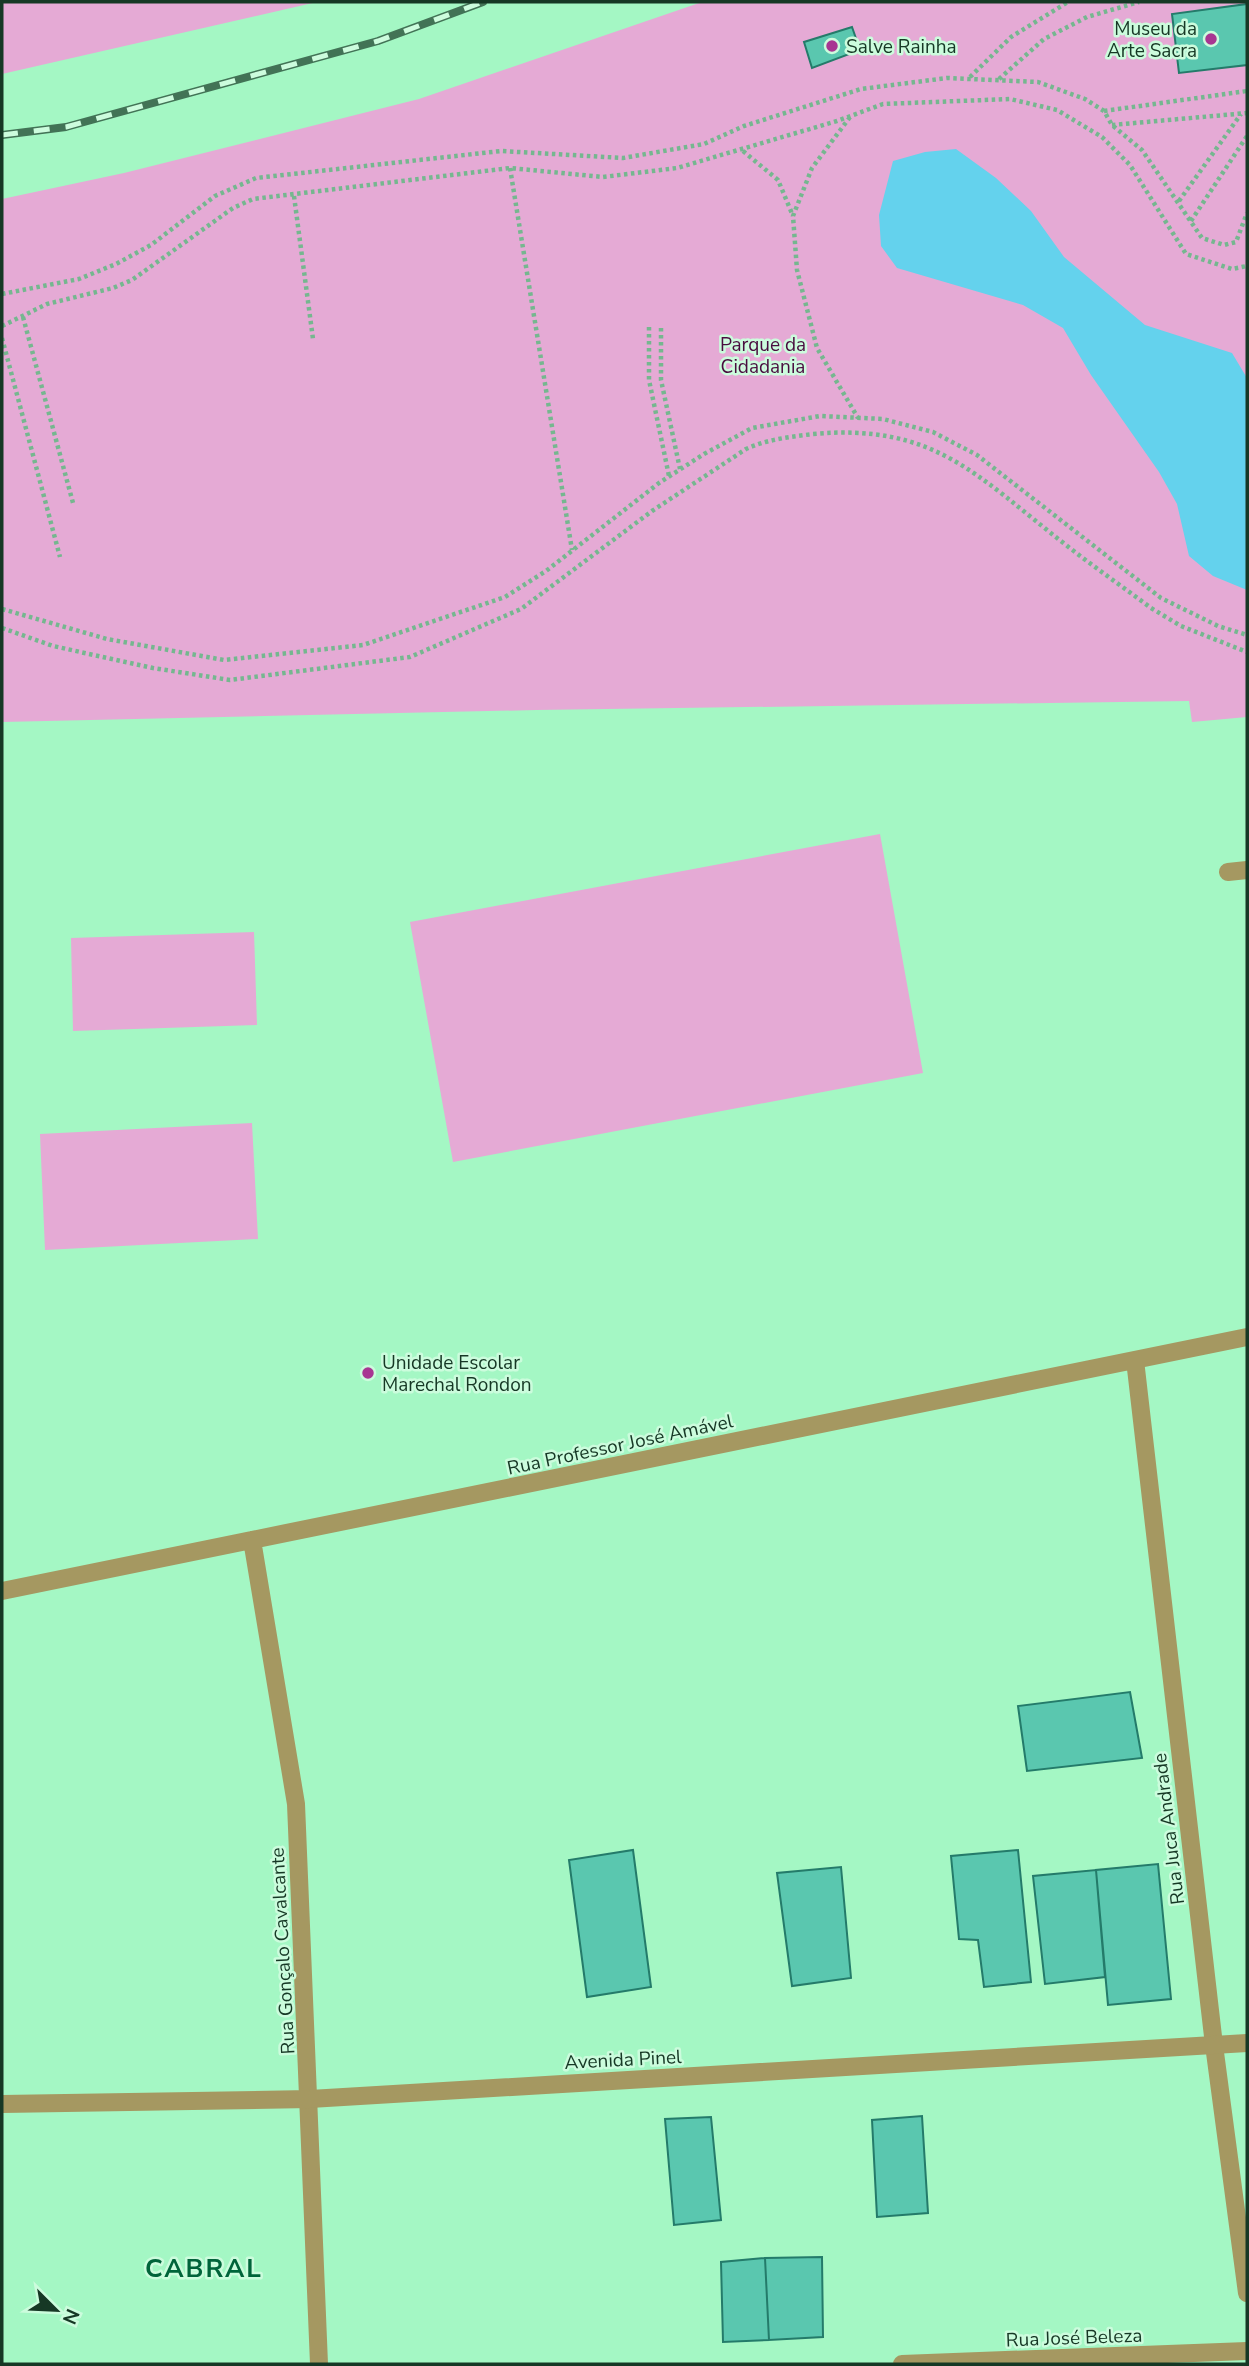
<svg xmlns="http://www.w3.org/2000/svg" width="1249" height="2366" font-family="'Nunito Sans',sans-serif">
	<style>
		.green { fill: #e5aad5 }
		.water { fill: #64d2ed }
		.building { fill: #5ac7af; stroke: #247b6a; stroke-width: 2 }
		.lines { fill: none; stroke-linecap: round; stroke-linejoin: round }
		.path { stroke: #75b78f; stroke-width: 4.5; stroke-dasharray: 3.5 3.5; stroke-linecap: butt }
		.minor { stroke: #a59861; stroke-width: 18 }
		.tertiary { stroke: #a59861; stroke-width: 18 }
		.rail-casing { stroke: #427356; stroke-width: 8 }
		.rail { stroke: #ccfcdd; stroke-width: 5; stroke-dasharray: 16; stroke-linecap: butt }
		.poi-dot { fill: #a83692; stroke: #ccfcdd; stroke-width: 2.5 }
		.labels { text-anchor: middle; stroke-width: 5; stroke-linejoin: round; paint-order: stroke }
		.poi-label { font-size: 19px; fill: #163825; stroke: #ccfcdd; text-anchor: start }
		.park-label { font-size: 19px; fill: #490c3f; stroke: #ccfcdd }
		.street-label { font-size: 19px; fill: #163825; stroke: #ccfcdd }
		.district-label { font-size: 26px; font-weight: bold; letter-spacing: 2px; fill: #00643a; stroke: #ccfcdd }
	</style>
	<rect width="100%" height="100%" fill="#a4f7c4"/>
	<path class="green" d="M2 2H317L2 74Z
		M702 2H1247V717L1192 722 1189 701 536 710 2 722V199L124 173 419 99Z
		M880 834 923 1073 453 1162 410 922Z
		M254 932 257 1025 73 1031 71 938Z
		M252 1123 258 1239 45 1250 40 1134Z"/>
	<path class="water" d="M956 149 996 178 1031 211 1064 257 1145 325 1232 353 1247 378V590L1213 576 1189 556 1177 504 1159 472 1091 375 1063 328 1023 305 897 268 881 246 879 215 893 161 925 152Z"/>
	<path class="building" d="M1247 4V65L1179 73 1172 14Z
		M852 27 860 50 812 68 804 42Z
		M1130 1692 1142 1758 1027 1771 1018 1706Z
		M633 1850 651 1987 587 1997 569 1860Z
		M1018 1850 1031 1982 984 1987 978 1940 959 1939 951 1856Z
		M1158 1864 1171 1999 1108 2005 1096 1870Z
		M841 1867 851 1978 792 1986 777 1873Z
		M1096 1870 1105 1977 1045 1984 1033 1876Z
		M922 2116 928 2213 877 2217 872 2120Z
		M711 2117 721 2220 674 2225 665 2119Z
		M822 2257 823 2337 769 2340 765 2258Z
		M765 2258 769 2340 723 2342 721 2262Z"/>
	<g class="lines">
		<path class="path" d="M970 77 1011 37 1068 2
			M999 79 1044 39 1087 17 1139 2
			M1104 111 1247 91
			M850 117 812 168 793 216 797 270 817 348 858 418
			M1112 125 1247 113
			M743 151 778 180 793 216
			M510 168 572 550
			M294 196 313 339
			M1179 201 1241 114
			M1191 221 1247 136
			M2 294 79 279 116 264 151 245 215 196 256 178 501 151 623 158 704 144 744 126 861 89 947 78 1038 82 1085 99 1104 111 1112 125 1142 150 1202 238 1224 245 1236 242 1247 213
			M23 317 73 503
			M2 326 47 304 113 288 132 280 233 208 253 199 510 168 603 177 677 168 837 121 883 104 1010 99 1057 110 1102 137 1130 165 1186 254 1232 269 1247 266
			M649 327V380L669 476
			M661 328V380L680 469
			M2 338 60 557
			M2 609 107 639 224 660 363 645 505 597 546 571 659 483 704 454 752 428 820 416 883 419 933 432 977 455 1161 598 1218 626 1247 635
			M2 628 53 646 153 668 230 680 410 657 521 609 652 511 746 449C768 439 790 437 813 434 935 423 977 476 1066 545 1094 567 1123 587 1151 608L1181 626 1247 652"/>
		<path class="minor" d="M1228 872 1247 870
			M1135 1360 1214 2045 1247 2293
			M252 1540 296 1804 319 2364
			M2 1591 1247 1337
			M902 2364 1247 2351"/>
		<path class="tertiary" d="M2 2104 310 2099 1247 2043"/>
		<defs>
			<path id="rail" d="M2 135 66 127 378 41 483 2"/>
		</defs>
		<use href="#rail" class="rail-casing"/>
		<use href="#rail" class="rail"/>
	</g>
	<g class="poi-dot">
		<circle cx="1211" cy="39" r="7"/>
		<circle cx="832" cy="46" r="7"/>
		<circle cx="368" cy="1373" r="7"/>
	</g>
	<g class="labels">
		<g class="poi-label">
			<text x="1197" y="35" text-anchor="end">Museu da<tspan x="1197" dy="22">Arte Sacra</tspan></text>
			<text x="846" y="53">Salve Rainha</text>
			<text x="382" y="1369">Unidade Escolar<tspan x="382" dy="22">Marechal Rondon</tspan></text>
		</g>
		<g class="park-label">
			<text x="763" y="351">Parque da<tspan x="763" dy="22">Cidadania</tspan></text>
		</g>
		<g class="street-label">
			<text transform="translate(620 1444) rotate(-12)" y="7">Rua Professor José Amável</text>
			<text transform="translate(1168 1829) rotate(-97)" y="7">Rua Juca Andrade</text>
			<text transform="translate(282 1951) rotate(-93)" y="7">Rua Gonçalo Cavalcante</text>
			<text transform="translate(623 2059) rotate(-3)" y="7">Avenida Pinel</text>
			<text transform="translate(1074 2337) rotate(-2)" y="7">Rua José Beleza</text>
		</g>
		<g class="district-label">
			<text x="204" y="2277">CABRAL</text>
		</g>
	</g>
	<rect width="1249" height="2366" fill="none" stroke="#163825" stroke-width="7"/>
	<g transform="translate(56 2310) rotate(114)" stroke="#ccfcdd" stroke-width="5" paint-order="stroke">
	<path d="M0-5L12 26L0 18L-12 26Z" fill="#163825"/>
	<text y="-10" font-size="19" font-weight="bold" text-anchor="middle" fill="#163825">N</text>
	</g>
</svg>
